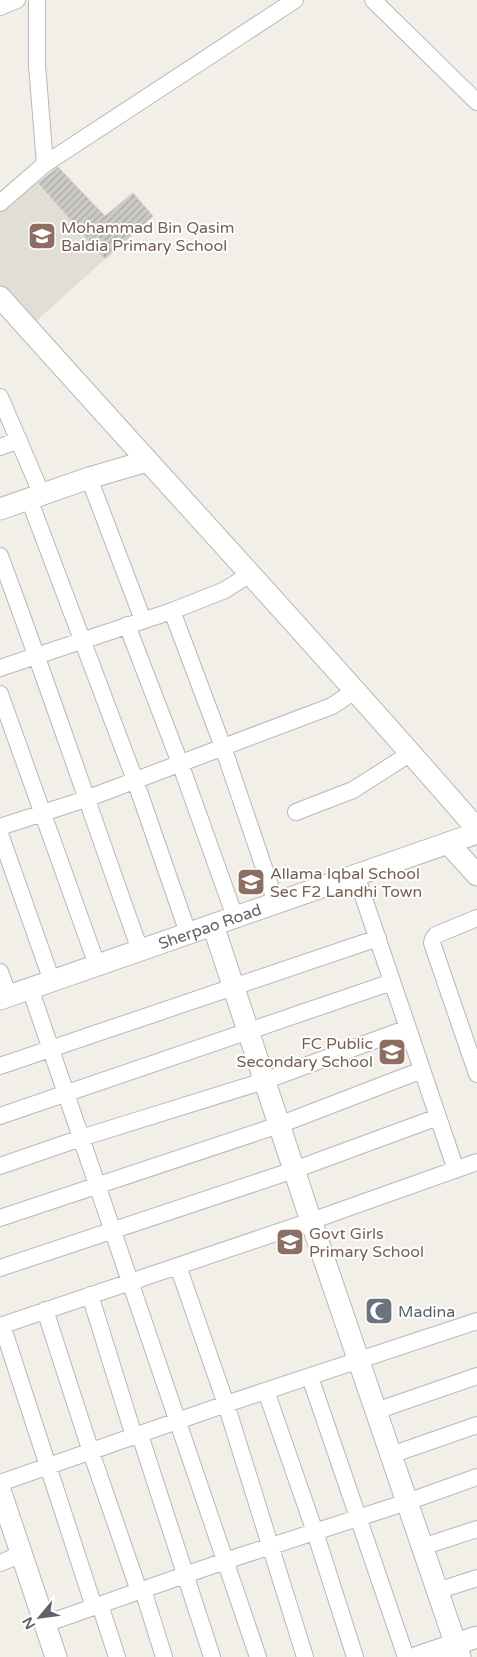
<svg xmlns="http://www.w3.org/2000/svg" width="477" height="1657" font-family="'Varela Round',sans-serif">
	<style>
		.education { fill: #e1ded6 }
		.building { fill: url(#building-hatch); stroke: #d6d1c6 }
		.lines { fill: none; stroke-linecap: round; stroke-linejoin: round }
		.minor-casing { stroke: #b5b8bc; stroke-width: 18 }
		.tertiary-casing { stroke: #b5b8bc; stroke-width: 23 }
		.minor { stroke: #fff; stroke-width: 16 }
		.tertiary { stroke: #fff; stroke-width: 21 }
		.labels { text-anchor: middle; stroke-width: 4; stroke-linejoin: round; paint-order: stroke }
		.education-label { font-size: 16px; fill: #785e54; stroke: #fff; text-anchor: start }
		.street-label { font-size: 16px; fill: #5f6368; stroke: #fff }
		.worship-label { font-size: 16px; fill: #5b616d; stroke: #fff; text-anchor: start }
	</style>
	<defs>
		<pattern id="building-hatch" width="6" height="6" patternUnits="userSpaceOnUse" patternTransform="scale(1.25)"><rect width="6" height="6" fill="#cccac5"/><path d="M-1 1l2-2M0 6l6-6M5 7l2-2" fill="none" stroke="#a9a8a4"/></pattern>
	</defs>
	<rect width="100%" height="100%" fill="#f1efe8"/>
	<path class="education" d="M35 180 105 259 34 323 0 285V212Z"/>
	<path class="building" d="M58 167 105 216 133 193 153 216 105 259 38 183Z"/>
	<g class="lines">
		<defs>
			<path id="minor" d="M37 0V65L45 164
				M373 0 477 102
				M0 7 17 0
				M0 203 45 164 295 0
				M0 397 42 495
				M0 447 19 440
				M89 478 143 620
				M29 499 135 780 188 933
				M0 556C49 687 93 819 140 950
				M172 611 223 747 276 903
				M127 625 180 763 235 917
				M0 668 172 611 225 590 250 574
				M0 694 97 965
				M296 812 353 790 411 753
				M0 827 86 799 332 706 356 690
				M0 834 52 981
				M356 875 456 1170
				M477 918 436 935 433 939 432 943 477 1074
				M0 972 9 996
				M30 988 258 1657
				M0 1066 378 938
				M0 1116 392 982
				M0 1166 81 1138 264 1081 408 1028
				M0 1218 279 1125 422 1070
				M178 1266 226 1404 477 1321
				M0 1268 294 1170 438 1117
				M90 1295 134 1436
				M45 1310 91 1452 139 1591
				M2 1325 94 1607
				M0 1326 311 1221 477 1162
				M310 1377 406 1657
				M266 1391 315 1532 355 1657
				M376 1411 477 1376
				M140 1435 212 1657
				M391 1455 477 1425
				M0 1483 226 1404 305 1657
				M422 1547 477 1529
				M0 1563 22 1554
				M143 1590 164 1657
				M437 1591 477 1578
				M100 1605 117 1657
				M45 1624 225 1561 407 1502 477 1477"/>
			<g id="tertiary">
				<path d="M0 297C159 475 321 649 477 829"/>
				<path d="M0 509 89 478 147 461"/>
				<path d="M448 843 477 875"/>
				<path d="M213 925 311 1221 460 1657"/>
				<path id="s1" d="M0 999 477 833"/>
				<path d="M0 1490 56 1657"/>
				<path d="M418 1657 477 1637"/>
			</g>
		</defs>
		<use href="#minor" class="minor-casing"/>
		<use href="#tertiary" class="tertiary-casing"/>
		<use href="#minor" class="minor"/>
		<use href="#tertiary" class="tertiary"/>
	</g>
	<defs>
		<symbol id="school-square" viewBox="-11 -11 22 22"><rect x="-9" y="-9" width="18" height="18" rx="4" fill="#8d6e63" stroke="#fff"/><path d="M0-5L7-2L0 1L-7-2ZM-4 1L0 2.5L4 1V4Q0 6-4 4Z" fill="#fff"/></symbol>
		<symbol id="mosque-square" viewBox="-11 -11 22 22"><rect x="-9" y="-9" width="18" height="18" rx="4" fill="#6b7280" stroke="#fff"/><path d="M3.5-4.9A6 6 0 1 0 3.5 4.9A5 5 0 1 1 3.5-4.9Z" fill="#fff"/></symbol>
	</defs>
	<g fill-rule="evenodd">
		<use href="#school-square" x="26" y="220" width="32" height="32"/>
		<use href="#school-square" x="235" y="866" width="32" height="32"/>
		<use href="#school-square" x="376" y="1036" width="32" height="32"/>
		<use href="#school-square" x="274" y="1226" width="32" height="32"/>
		<use href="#mosque-square" x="363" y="1295" width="32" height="32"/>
	</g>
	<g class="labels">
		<g class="education-label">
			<text x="61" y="233">Mohammad Bin Qasim<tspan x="61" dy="18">Baldia Primary School</tspan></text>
			<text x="270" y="879">Allama Iqbal School<tspan x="270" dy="18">Sec F2 Landhi Town</tspan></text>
			<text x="373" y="1049" text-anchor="end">FC Public<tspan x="373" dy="18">Secondary School</tspan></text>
			<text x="309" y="1239">Govt Girls<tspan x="309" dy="18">Primary School</tspan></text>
		</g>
		<g class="street-label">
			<text dy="6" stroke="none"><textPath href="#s1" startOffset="222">Sherpao Road</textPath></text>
		</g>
		<g class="worship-label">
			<text x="398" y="1317">Madina</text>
		</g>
	</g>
	<g transform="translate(40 1617) rotate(241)" stroke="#ffffff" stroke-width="4" paint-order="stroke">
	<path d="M0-4L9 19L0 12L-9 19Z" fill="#5f6368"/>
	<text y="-8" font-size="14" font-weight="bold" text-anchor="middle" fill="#5f6368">N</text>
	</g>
</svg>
